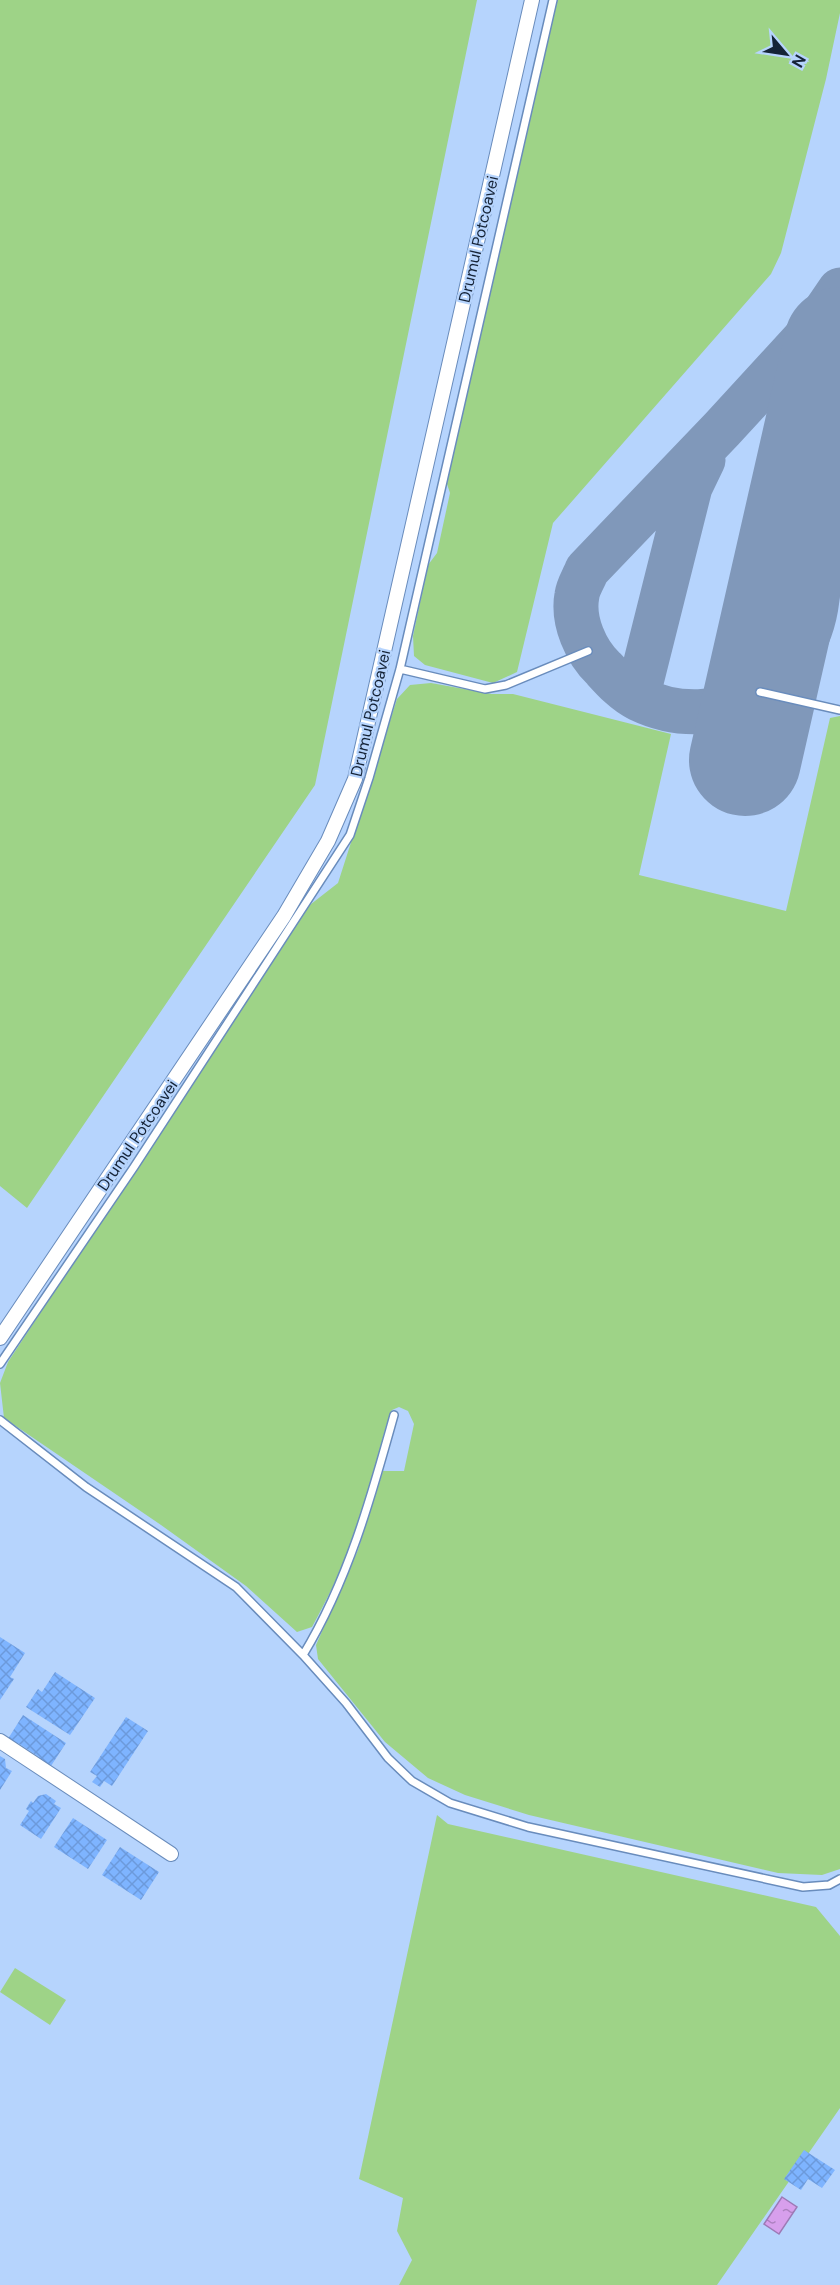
<svg xmlns="http://www.w3.org/2000/svg" width="840" height="2285" font-family="'DM Sans',sans-serif">
	<style>
		.green { fill: #9ed387 }
		.water { fill: url(#water-ripples); stroke: #9d7ab6; stroke-width: 1.5 }
		.lines { fill: none; stroke-linecap: round; stroke-linejoin: round }
		.taxiway { stroke: #8098ba; stroke-width: 45 }
		.runway { stroke: #8098ba; stroke-width: 112 }
		.building { fill: url(#building-cross-hatch) }
		.service-casing { stroke: #698cbc; stroke-width: 10 }
		.minor-casing { stroke: #698cbc; stroke-width: 16 }
		.service { stroke: #fff; stroke-width: 7 }
		.minor { stroke: #fff; stroke-width: 14 }
		.labels { text-anchor: middle; stroke-width: 4.5; stroke-linejoin: round; paint-order: stroke }
		.street-label { font-size: 16px; fill: #152337; stroke: #b6d4fd }
	</style>
	<defs>
		<pattern id="water-ripples" width="26" height="14" patternUnits="userSpaceOnUse" patternTransform="scale(1.5)"><rect width="26" height="14" fill="#d79fec"/><path d="M2 4q2-2 4 0t4 0M15 11q2-2 4 0t4 0" fill="none" stroke="#ad81c0"/></pattern>
		<pattern id="building-cross-hatch" width="8" height="8" patternUnits="userSpaceOnUse" patternTransform="scale(1.5)"><rect width="8" height="8" fill="#7eb4ff"/><path d="M0 0l8 8M0 8l8-8" fill="none" stroke="#6c9adb"/></pattern>
	</defs>
	<rect width="100%" height="100%" fill="#b6d4fd"/>
	<path class="green" d="M0 0H477L315 785 27 1208 0 1186Z
		M556 0H840V13L826 79 781 253 771 274 553 523 517 672 493 683 425 665 414 656 413 636 428 565 437 553 450 493 445 478Z
		M431 683 492 694H513L671 734 639 875 786 911 830 718 840 716V1869L822 1875 778 1873 529 1815 465 1795 428 1778 385 1742 318 1659 316 1645 358 1550 383 1471H404L414 1424 408 1411 399 1407 392 1410C382 1433 379 1458 373 1481 359 1531 337 1582 312 1627L297 1632 246 1586 161 1525 4 1418 0 1383 8 1362 306 908 338 883 397 699 410 685Z
		M437 1815 448 1824 816 1907 840 1936V2108L717 2285H399L412 2260 397 2231 403 2198 359 2179Z
		M15 1968 66 2000 50 2025 0 1992Z"/>
	<path class="water" d="M782 2197 797 2207 779 2234 764 2224Z"/>
	<g class="lines">
		<path class="taxiway" d="M799 520C810 545 821 572 817 599 807 687 718 737 639 699 625 692 614 680 604 669 586 652 572 621 577 595 578 587 584 578 587 570L722 429 812 331 840 290
			M637 698 690 487 703 460"/>
		<path class="runway" d="M745 760 840 343"/>
	</g>
	<path class="building" d="M0 1637 25 1653 10 1677 14 1679 0 1700Z
		M55 1672 95 1698 70 1735 26 1707 38 1689 42 1692Z
		M23 1715 66 1743 49 1769 36 1761 39 1757 18 1743 15 1747 6 1742Z
		M126 1717 148 1731 112 1786 104 1781 100 1787 92 1782 97 1776 90 1772Z
		M0 1756 5 1759 6 1768 12 1771 0 1790Z
		M46 1794 56 1801 54 1804 61 1808 41 1839 20 1825 29 1811 26 1809 31 1801 33 1803 38 1796Z
		M73 1818 107 1840 88 1869 54 1847Z
		M120 1847 159 1872 141 1900 102 1875Z
		M804 2150 835 2170 822 2188 808 2179 801 2190 784 2179Z"/>
	<g class="lines">
		<defs>
			<path id="service" d="M400 669 485 689 506 685 588 651
				M760 692 840 710
				M0 1364 134 1167 350 835 369 778 400 669 553 0
				M394 1415C371 1498 348 1581 303 1655L346 1703 388 1758 412 1781 450 1803 528 1827 803 1887 829 1885 840 1879
				M0 1420 86 1487 236 1587 303 1655"/>
			<path id="minor" d="M0 1338 284 916 328 841 355 779 532 0
				M0 1741 171 1854"/>
		</defs>
		<use href="#service" class="service-casing"/>
		<use href="#minor" class="minor-casing"/>
		<use href="#service" class="service"/>
		<use href="#minor" class="minor"/>
	</g>
	<g class="labels">
		<g class="street-label">
			<text transform="translate(478 239) rotate(-77)" y="6">Drumul Potcoavei</text>
			<text transform="translate(370 713) rotate(-77)" y="6">Drumul Potcoavei</text>
			<text transform="translate(137 1135) rotate(-56)" y="6">Drumul Potcoavei</text>
		</g>
	</g>
	<g transform="translate(786 54) rotate(119)" stroke="#b6d4fd" stroke-width="4.5" paint-order="stroke">
	<path d="M0-4.5L10 22L0 15L-10 22Z" fill="#152337"/>
	<text y="-9" font-size="16" font-weight="bold" text-anchor="middle" fill="#152337">N</text>
	</g>
</svg>
